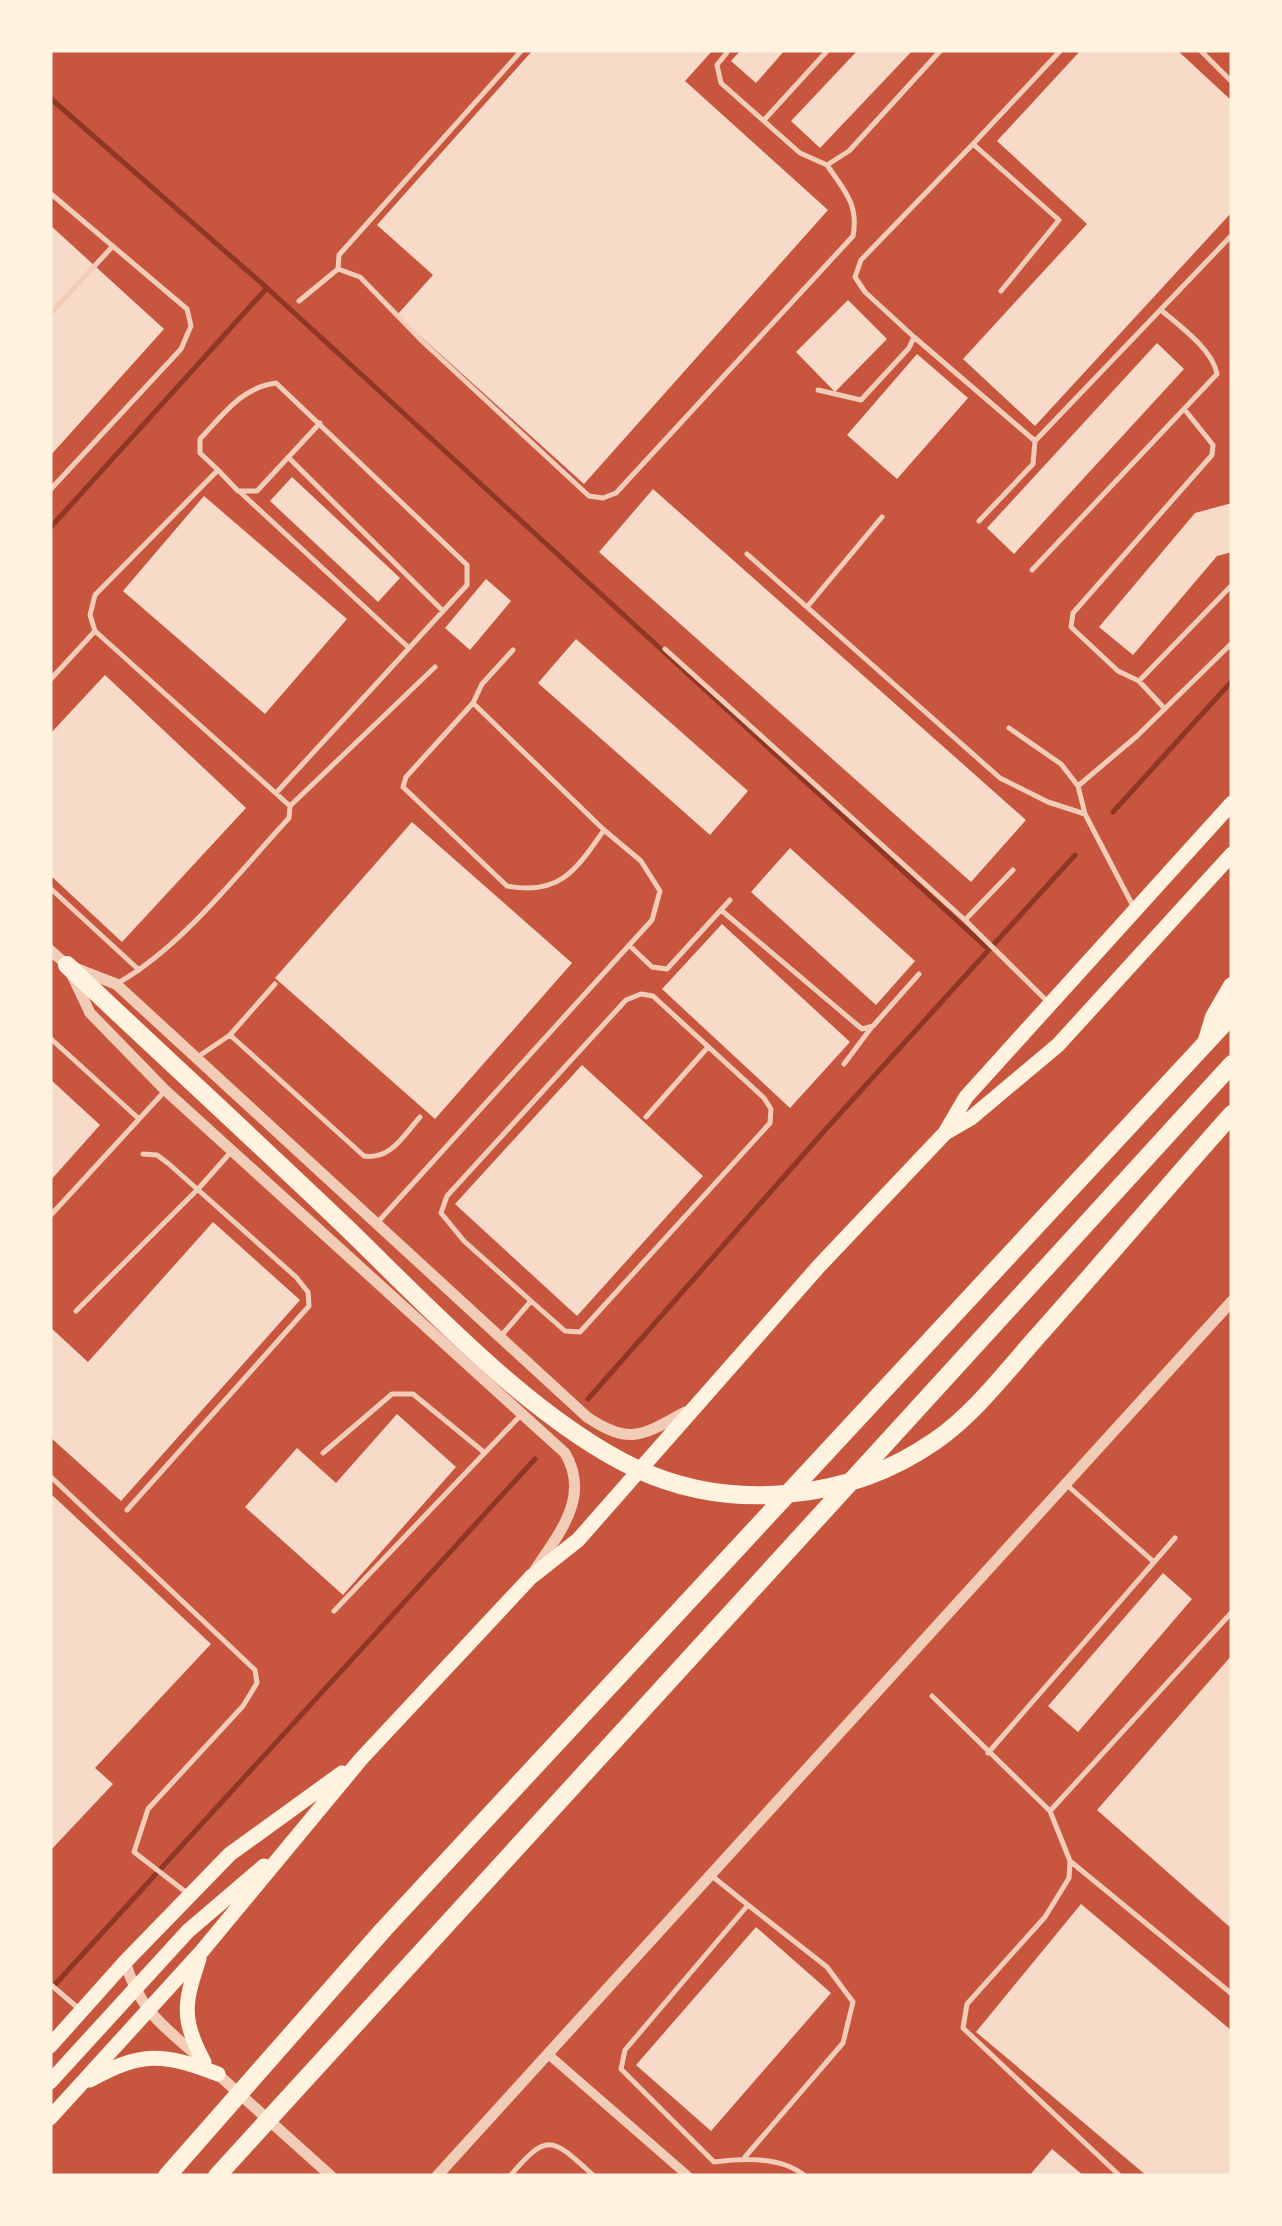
<svg xmlns="http://www.w3.org/2000/svg" width="1282" height="2226" font-family="Inter,sans-serif">
	<style>
		.lines { fill: none; stroke-linecap: round; stroke-linejoin: round }
		.stream { stroke: #8f3625; stroke-width: 5 }
		.building { fill: #f7dbc8 }
		.service { stroke: #f1ccb7; stroke-width: 5 }
		.minor { stroke: #f1ccb7; stroke-width: 9 }
		.tertiary { stroke: #f1ccb7; stroke-width: 11 }
		.primary { stroke: #fff3e0; stroke-width: 15 }
		.motorway { stroke: #fff3e0; stroke-width: 18 }
	</style>
	<rect width="100%" height="100%" fill="#c8553d"/>
	<g class="lines">
		<path class="stream" d="M50 98 267 288 988 949
			M50 528 266 289
			M1113 812 1232 681
			M588 1399 826 1129 1075 855
			M50 1990 535 1459"/>
	</g>
	<path class="building" d="M533 50H713L685 81 828 210 584 484 397 315 433 275 377 225Z
		M741 50H785L756 83 731 61Z
		M858 50H913L820 148 791 121Z
		M1081 50H1177L1232 101V212L1035 426 963 359 1087 224 997 141Z
		M50 225 164 329 50 456Z
		M848 300 887 339 835 392 796 352Z
		M1157 343 1184 369 1014 554 987 528Z
		M917 354 968 398 897 479 847 435Z
		M292 477 400 578 378 602 270 501Z
		M653 489 1026 820 971 882 599 552Z
		M204 496 347 619 265 714 123 591Z
		M1232 503V552L1217 556 1133 655 1099 627 1195 513Z
		M486 579 511 601 470 650 445 628Z
		M576 639 748 791 710 835 538 683Z
		M105 675 246 808 122 942 50 875V734Z
		M412 822 572 963 435 1119 275 978Z
		M790 848 915 961 876 1005 751 892Z
		M722 924 850 1042 790 1108 662 989Z
		M582 1065 703 1176 577 1316 455 1204Z
		M50 1079 100 1125 50 1181Z
		M213 1222 300 1300 121 1501 50 1437V1327L88 1362Z
		M397 1414 456 1467 343 1595 245 1507 297 1448 336 1483Z
		M50 1493 211 1644 95 1768 113 1784 50 1851Z
		M1163 1573 1192 1599 1078 1732 1048 1706Z
		M1232 1655V1929L1097 1810Z
		M1081 1904 1232 2031V2176H1147L976 2032Z
		M756 1927 831 1993 711 2131 636 2065Z
		M1052 2149 1084 2176H1029Z"/>
	<g class="lines">
		<path class="service" d="M729 50 717 65 721 83 800 153 827 165 849 151 941 50
			M1200 50 1232 82
			M765 119 828 50
			M50 193 187 309 191 326 181 349 50 490
			M338 269 339 255 522 50
			M1001 291 1059 220 973 144 1061 50
			M299 301 338 269 360 277 422 341 589 496 603 498 616 493 853 236C859 204 844 190 827 165
			M50 314 113 246
			M914 337 1035 441 1033 464 979 521
			M818 390 861 400 909 348 914 337 865 292 855 277 861 260 973 144
			M1035 441 1232 235
			M289 458 443 611
			M218 470 200 453V439C223 415 242 387 276 383L467 565V585L276 793
			M239 491 409 648
			M747 554 1000 778 1048 802 1085 814
			M1032 570 1217 374C1213 350 1180 326 1161 310
			M807 607 882 517
			M665 649 965 920 1048 1002
			M513 650 482 684 473 703 604 830
			M50 680 95 631
			M1139 681 1232 585
			M1165 709 1139 681 1118 671 1071 627 1073 613 1212 455 1213 445 1185 410
			M1009 728 1061 764 1078 786
			M290 806 435 667
			M50 888 139 970
			M1133 906 1085 814 1078 786 1137 736 1232 643
			M721 910 862 1029 873 1026 919 974
			M965 920 1013 870
			M629 945 652 967 667 969 730 900
			M118 983C183 946 238 873 289 818L290 806 95 631 90 615 95 595 218 470 238 491H257L320 423
			M230 1035 364 1156C391 1160 403 1136 420 1117
			M50 1038 138 1118
			M199 1056 230 1035 275 984
			M844 1064 871 1028
			M646 1117 708 1047
			M50 1216 163 1093
			M377 1223 652 920 660 891 641 861 604 830C576 870 560 896 507 886L403 787 406 777 473 703
			M76 1311 199 1188 230 1153
			M501 1336 531 1301 565 1331 580 1332 770 1123 771 1109 764 1098 653 996 641 994 626 1000 447 1196 441 1213 464 1241 531 1301
			M323 1453 392 1394H413L485 1453
			M50 1476 255 1670 257 1683 243 1706 148 1809 134 1852 187 1893
			M1068 1486 1154 1562
			M127 1510 309 1306 308 1292 296 1277 169 1164 157 1155 143 1154
			M334 1611 520 1416
			M932 1696 1050 1811 1070 1861 1069 1878 1045 1917 967 2004 963 2028 1120 2176
			M988 1753 1175 1538
			M1050 1811 1232 1612
			M1070 1861 1232 1994
			M712 1876 748 1905 625 2050 621 2069 714 2162C743 2158 782 2156 805 2176
			M50 1984 78 2008
			M745 2157 843 2043 853 2002 827 1967 748 1905
			M510 2176C548 2131 552 2138 594 2176"/>
		<path class="minor" d="M549 2055 688 2176"/>
		<path class="tertiary" d="M50 950 67 965 116 984 587 1417C630 1446 644 1435 685 1412
			M71 973 90 1013 165 1090 565 1453C591 1497 559 1533 535 1570
			M125 1962C141 2012 162 2025 201 2059
			M214 2071 331 2176
			M437 2176 1232 1301"/>
		<path class="primary" d="M945 1133 971 1118 1058 1045 1232 854
			M199 1959C184 2003 181 2020 204 2062
			M50 2046 125 1962 230 1854 342 1773
			M90 2080C142 2051 163 2053 218 2074
			M50 2082 188 1931 264 1866
			M50 2118 202 1951 361 1759 531 1577 578 1540 819 1266 945 1133 966 1097 1232 803"/>
		<path class="motorway" d="M67 965C161 1054 257 1142 350 1231 431 1310 535 1421 637 1469 732 1513 850 1500 935 1441 974 1414 1005 1373 1036 1338 1102 1264 1166 1188 1232 1114
			M1207 1040 1214 1017 1232 986
			M167 2176 384 1929 1232 1015
			M217 2176 1232 1064"/>
	</g>
	<rect width="1282" height="2226" fill="none" stroke="#fff3e0" stroke-width="105"/>
</svg>
